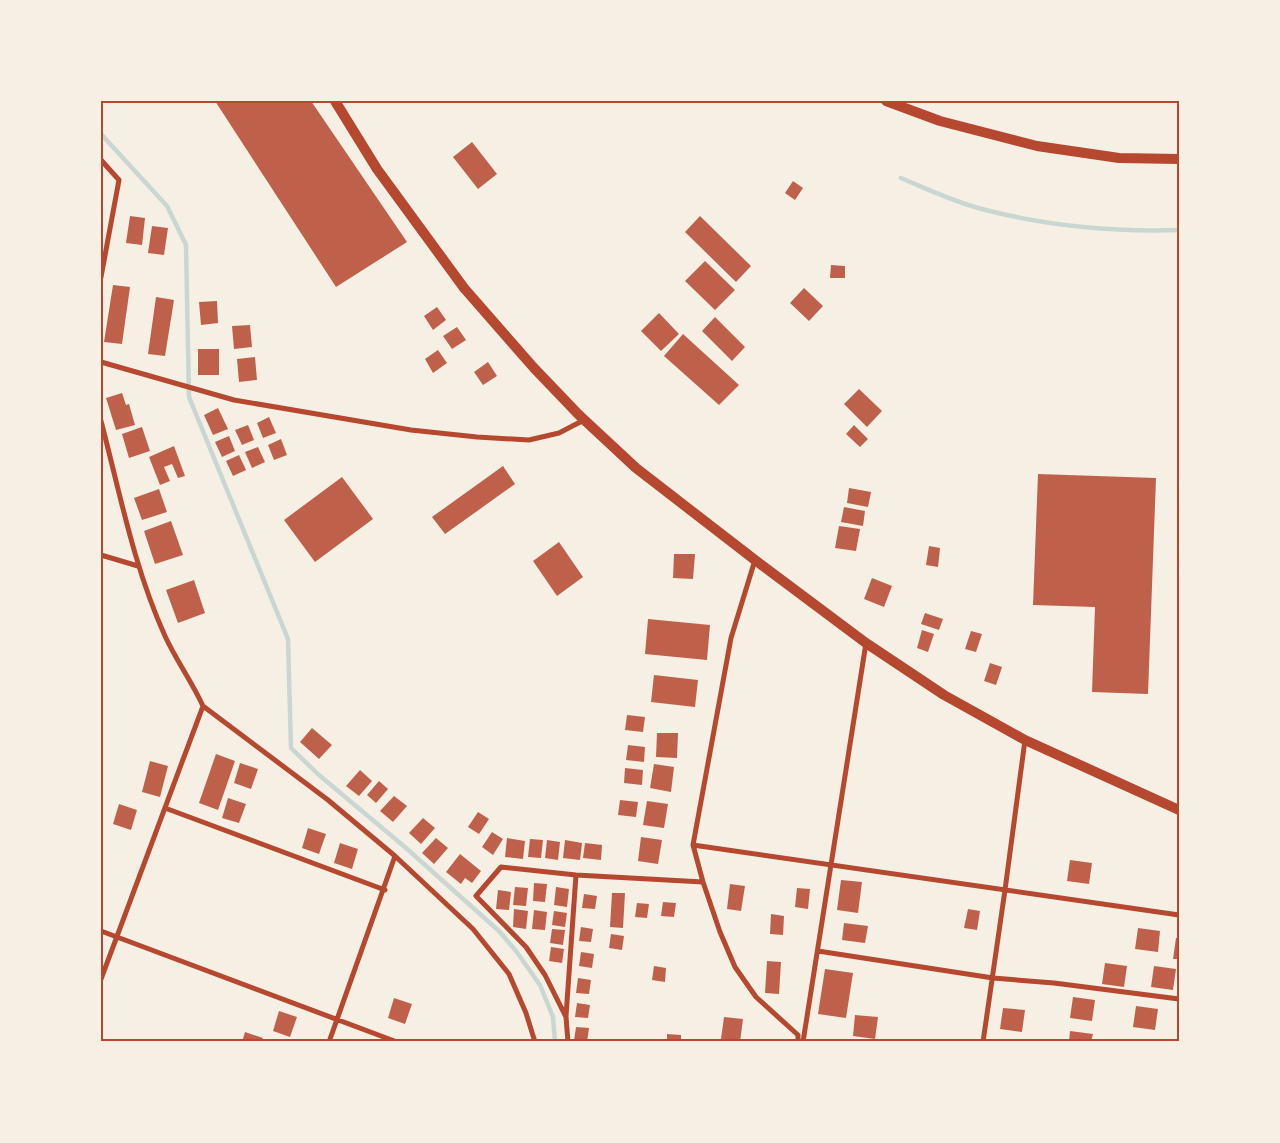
<svg xmlns="http://www.w3.org/2000/svg" width="1280" height="1143" font-family="'Varela Round',sans-serif">
	<style>
		.lines { fill: none; stroke-linecap: round; stroke-linejoin: round }
		.stream { stroke: #c9d6d2; stroke-width: 4.5 }
		.building { fill: #bf614a }
		.minor { stroke: #b5482f; stroke-width: 5 }
		.secondary { stroke: #b5482f; stroke-width: 10 }
		.neatline { fill: none; stroke: #b5482f; stroke-width: 2 }
	</style>
	<rect width="100%" height="100%" fill="#f6efe4"/>
	<g class="lines">
		<path class="stream" d="M101 134 167 206 186 245 189 397 288 639 291 748 319 775 406 848 499 931 516 951 540 985 553 1017 555 1042
			M901 178C927 189 954 202 982 209 1046 226 1113 232 1179 230"/>
	</g>
	<path class="building" d="M215 101H311L407 242 336 287Z
		M472 142 497 174 478 189 453 157Z
		M793 181 803 188 795 200 785 193Z
		M130 216 145 218 142 245 126 243Z
		M700 216 751 266 736 282 685 232Z
		M152 226 168 228 164 255 148 253Z
		M705 261 735 290 715 310 685 281Z
		M831 265 845 266V278H830Z
		M113 285 130 287 122 344 104 342Z
		M804 288 823 306 809 321 790 303Z
		M156 297 174 300 165 356 148 354Z
		M217 301 218 323 201 325 199 302Z
		M437 307 446 320 433 330 424 316Z
		M659 313 679 334 661 351 641 331Z
		M715 317 745 347 732 361 702 331Z
		M250 325 252 347 234 349 232 326Z
		M457 327 466 340 452 349 443 336Z
		M683 334 739 385 719 405 664 356Z
		M198 349H219V375H198Z
		M438 350 447 363 433 373 425 359Z
		M255 357 257 380 239 382 237 359Z
		M488 362 497 376 483 385 474 372Z
		M859 389 882 411 867 427 844 404Z
		M122 393 126 405 129 404 135 425 116 430 106 398Z
		M218 408 228 429 213 435 204 415Z
		M269 417 276 433 263 438 257 423Z
		M248 425 254 440 242 445 235 430Z
		M854 425 868 439 860 447 846 434Z
		M142 427 150 451 129 458 122 434Z
		M229 436 235 451 222 457 215 442Z
		M281 439 287 455 274 460 268 445Z
		M174 446 185 476 178 478 172 464 164 467 170 481 160 485 149 457Z
		M258 447 265 462 252 468 245 452Z
		M239 455 246 470 233 476 226 461Z
		M503 466 515 484 445 534 432 517Z
		M1038 474 1156 478 1148 694 1092 692 1095 607 1033 605Z
		M342 477 373 519 315 562 284 520Z
		M849 488 871 492 868 507 847 503Z
		M159 489 167 512 142 520 134 498Z
		M844 507 865 511 863 526 841 522Z
		M171 521 183 555 155 564 144 531Z
		M839 526 860 529 856 551 835 548Z
		M559 542 583 577 557 596 533 561Z
		M929 546 940 548 938 567 926 565Z
		M674 554H695L693 579 673 578Z
		M872 578 892 586 884 607 864 599Z
		M194 580 205 613 178 623 166 590Z
		M925 613 943 619 939 630 921 624Z
		M648 619 710 625 707 660 645 654Z
		M922 630 934 634 928 652 917 648Z
		M971 631 982 634 976 652 965 649Z
		M990 663 1002 667 996 685 984 681Z
		M654 675 698 680 695 707 651 702Z
		M627 715 645 717 643 732 625 730Z
		M312 728 332 745 319 759 300 742Z
		M657 733H678L677 758 656 757Z
		M628 745 645 747 644 762 626 760Z
		M216 754 235 761 218 810 199 803Z
		M150 761 168 766 160 797 142 792Z
		M240 763 258 769 251 789 234 783Z
		M654 764 674 767 671 792 650 788Z
		M625 768 643 770 642 785 624 783Z
		M360 770 372 781 359 796 346 786Z
		M379 781 388 789 376 803 367 795Z
		M394 796 407 806 393 822 380 811Z
		M228 798 246 804 239 823 222 818Z
		M620 800 638 802 636 817 618 815Z
		M647 801 668 804 664 828 643 825Z
		M119 804 137 810 131 830 113 824Z
		M478 812 489 819 479 834 468 827Z
		M423 818 435 828 421 844 409 833Z
		M308 828 326 834 319 854 302 848Z
		M492 832 503 839 493 855 482 847Z
		M641 837 662 840 658 864 638 861Z
		M436 838 448 848 434 864 422 853Z
		M507 838 525 841 523 859 505 857Z
		M530 839 543 840 541 858 528 857Z
		M547 840 560 842 558 860 545 858Z
		M565 840 582 843 580 860 563 858Z
		M340 843 358 849 352 869 334 863Z
		M585 843 602 845 601 860 583 858Z
		M460 854 481 871 472 883 465 878 461 884 446 872Z
		M1070 860 1092 863 1089 884 1067 881Z
		M841 880 862 882 858 913 837 910Z
		M534 883 547 884 545 902 533 901Z
		M730 884 745 886 741 911 727 909Z
		M515 887 528 888 526 906 513 905Z
		M556 887 569 889 567 907 554 905Z
		M797 888 810 889 808 909 795 907Z
		M498 890 511 892 509 910 496 909Z
		M612 893H625L623 928 610 927Z
		M584 894 597 896 595 909 582 908Z
		M663 902 676 903 674 917 661 916Z
		M637 903 649 904 647 918 635 917Z
		M514 909 528 911 526 929 513 927Z
		M968 909 980 911 977 930 964 928Z
		M534 910 547 912 545 930 532 929Z
		M554 911 567 913 565 927 552 925Z
		M771 914 784 916 783 935 770 934Z
		M844 923 868 926 865 943 842 940Z
		M581 927 593 929 591 942 579 941Z
		M1138 928 1160 931 1158 952 1135 949Z
		M552 929 565 930 563 945 550 943Z
		M611 934 624 936 622 950 609 948Z
		M1176 938H1179V959H1173Z
		M551 947 564 949 562 963 549 961Z
		M581 952 594 954 592 968 579 966Z
		M767 961 781 962 779 994 765 993Z
		M1105 963 1127 966 1124 987 1102 984Z
		M654 966 666 968 665 982 652 980Z
		M1154 966 1176 969 1173 990 1151 987Z
		M825 969 853 973 846 1018 818 1014Z
		M578 978 591 980 589 994 576 993Z
		M1073 997 1095 1000 1092 1021 1070 1018Z
		M394 998 412 1004 405 1024 388 1018Z
		M577 1003 590 1005 588 1018 575 1017Z
		M1136 1006 1158 1009 1155 1030 1133 1027Z
		M1003 1008 1025 1010 1022 1032 1000 1029Z
		M279 1011 297 1017 290 1037 273 1031Z
		M855 1015 878 1017 875 1039 853 1036Z
		M724 1017 743 1019 740 1042 721 1039Z
		M576 1027 589 1028 587 1042 574 1041Z
		M1070 1031 1093 1034 1091 1042H1069Z
		M245 1032 263 1038 262 1042H242Z
		M667 1034 681 1035V1042H667Z"/>
	<g class="lines">
		<path class="minor" d="M101 160 119 180 101 277
			M101 362 234 400 411 430 477 437 529 440 559 433 584 420
			M101 421C120 493 134 568 165 636 176 660 192 682 203 706L101 979
			M101 555 138 566
			M755 560 731 638 693 845 703 882 720 932 735 967 756 997 798 1035V1042
			M203 706 328 800 395 856 473 929 509 974 526 1013 535 1042
			M165 808 385 890
			M693 845 1179 915
			M101 931 397 1042
			M818 951 993 978 1054 983 1179 999
			M566 1016 576 875
			M329 1042 395 856
			M568 1042 566 1017 545 975 526 947 476 896 501 867 576 875 703 882
			M803 1042 866 643
			M983 1042 1005 890 1025 740"/>
		<path class="secondary" d="M335 101 377 169 464 288 534 368 579 415 636 468 755 560 866 643 944 695 1025 740 1179 810
			M886 101 940 121 1037 146 1119 158 1179 159"/>
	</g>
	<rect width="1280" height="1143" fill="none" stroke="#f6efe4" stroke-width="205"/>
	<rect x="102" y="102" width="1076" height="938" class="neatline"/>
</svg>
